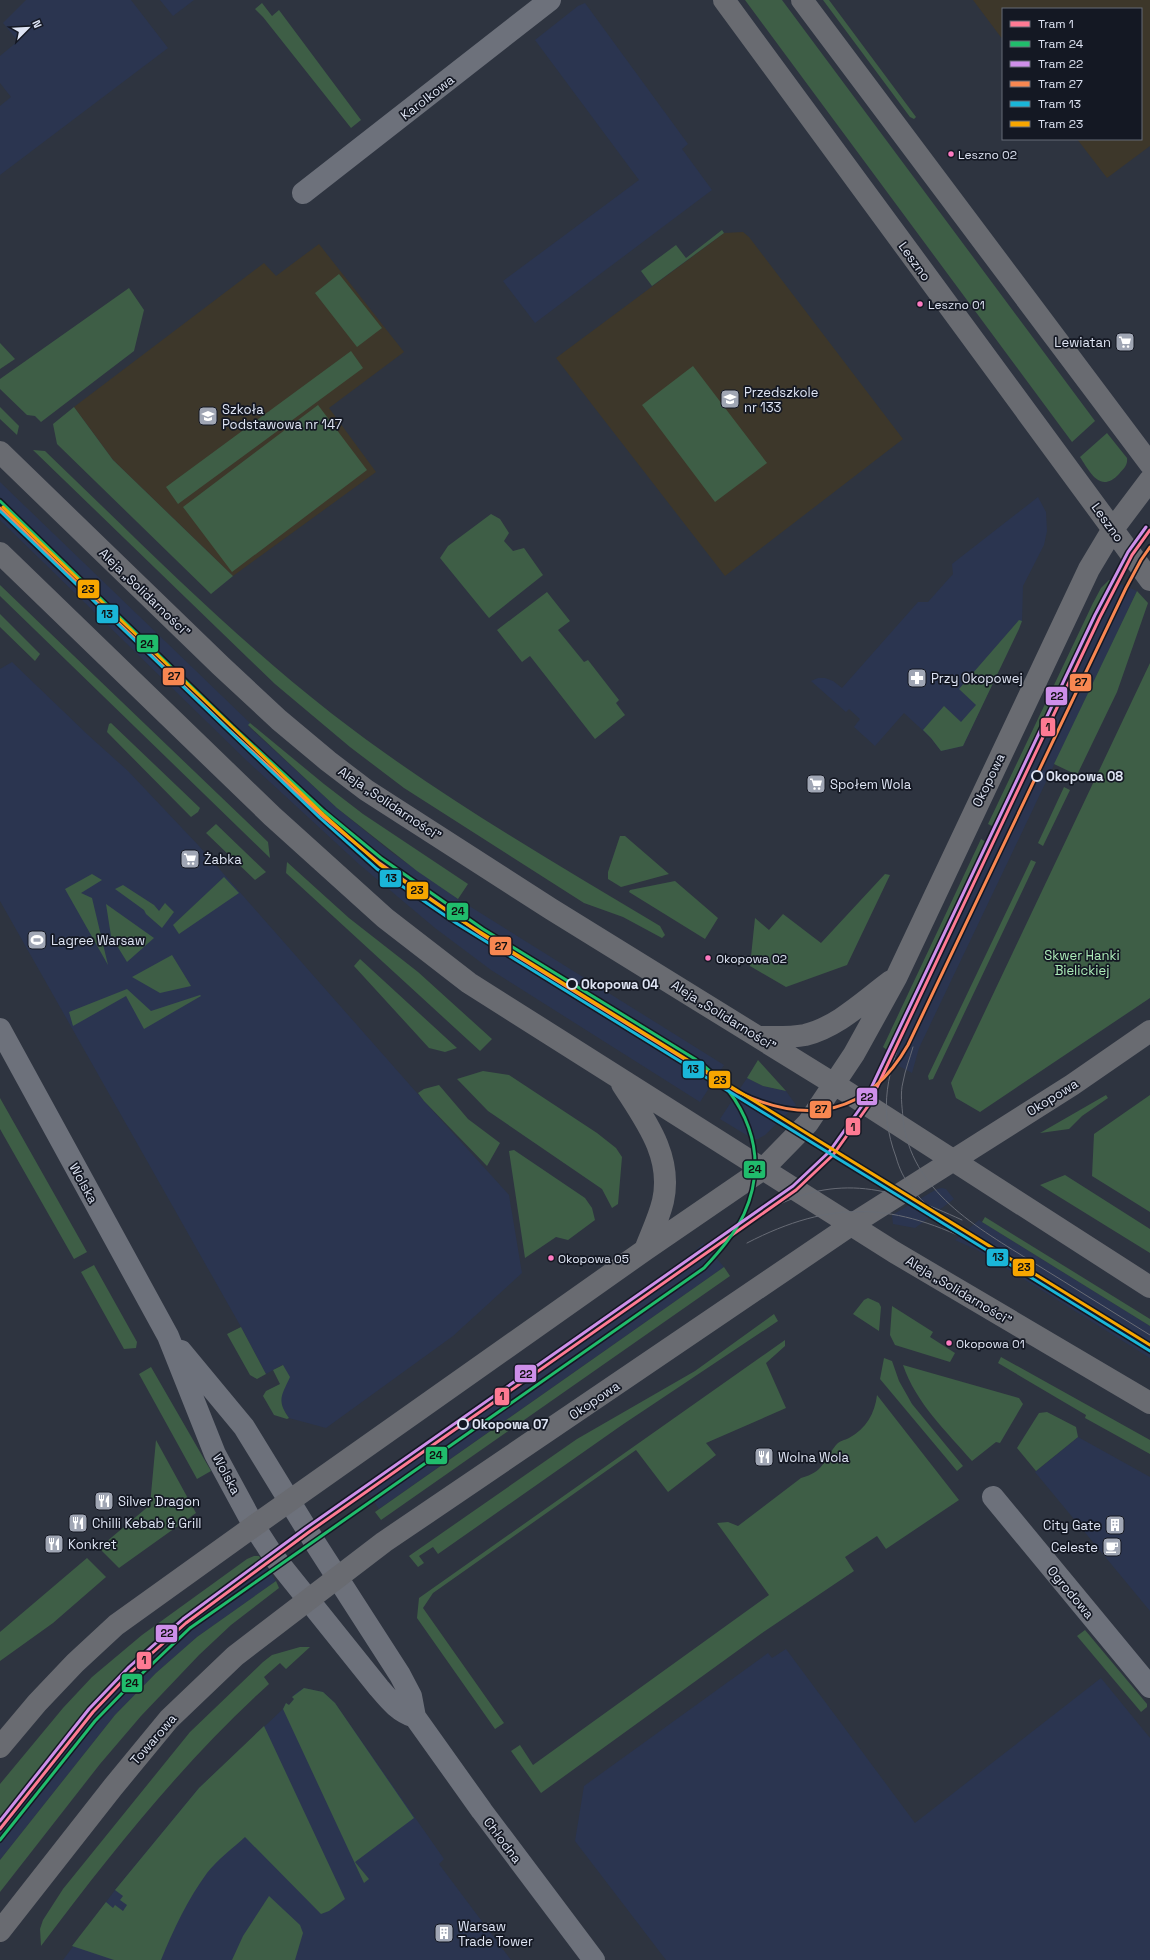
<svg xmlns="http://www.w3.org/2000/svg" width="1150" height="1960" font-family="'Space Grotesk',sans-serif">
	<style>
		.built { fill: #2b3550 }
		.education { fill: #3d372a }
		.green { fill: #3e5e46 }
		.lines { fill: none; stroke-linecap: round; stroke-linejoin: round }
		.street { stroke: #6d717b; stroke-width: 22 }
		.secondary { stroke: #696b71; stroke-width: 22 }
		.tram { stroke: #676b75; stroke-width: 1 }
		.tram-1-casing { stroke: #141823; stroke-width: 6 }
		.tram-2-casing { stroke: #141823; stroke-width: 6 }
		.tram-3-casing { stroke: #141823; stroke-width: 6 }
		.tram-4-casing { stroke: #141823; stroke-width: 6 }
		.tram-5-casing { stroke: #141823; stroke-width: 6 }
		.tram-6-casing { stroke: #141823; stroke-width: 6 }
		.tram-1 { stroke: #fe7a93; stroke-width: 3 }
		.tram-2 { stroke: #20bc6c; stroke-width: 3 }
		.tram-3 { stroke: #ce8fe9; stroke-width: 3 }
		.tram-4 { stroke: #f88751; stroke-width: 3 }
		.tram-5 { stroke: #1ab6d8; stroke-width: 3 }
		.tram-6 { stroke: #f7a600; stroke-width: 3 }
		.bus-dot { fill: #fe7ac1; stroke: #141823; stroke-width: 1.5 }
		.stop-dot { fill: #141823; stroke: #dee4f3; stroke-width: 2 }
		.labels { text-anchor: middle; stroke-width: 3.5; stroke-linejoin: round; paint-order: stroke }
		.bus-label { font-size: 12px; fill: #dee4f3; stroke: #141823; text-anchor: start }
		.street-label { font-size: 13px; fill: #dee4f3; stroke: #141823 }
		.poi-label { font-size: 13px; fill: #dee4f3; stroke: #141823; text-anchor: start }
		.stop-label { font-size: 13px; font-weight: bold; fill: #dee4f3; stroke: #141823; text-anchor: start }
		.park-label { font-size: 13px; fill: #adedb9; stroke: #141823 }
		.line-badge { stroke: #141823; stroke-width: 1.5 }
		.pale-badge-label { font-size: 11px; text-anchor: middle; font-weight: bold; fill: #111 }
	</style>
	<rect width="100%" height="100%" fill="#2e3440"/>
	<path class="built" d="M26 0H131L168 48 0 175V106L11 97 0 83V56L18 41 3 23Z
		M160 0H194L173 16Z
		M585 3 688 144 682 149 712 190 535 323 503 281 639 180 535 40 578 6Z
		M0 482 250 723 248 726 337 808 391 852 458 899 724 1065 700 1102 491 970 435 928 360 865 246 760 0 520Z
		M1038 497 1046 512 1047 531 1044 545 1023 586 1022 621 963 746 941 751 931 738 904 713 875 746 854 727 860 719 849 709 846 712 811 681 818 678H825L833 681 842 688 918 602H928L953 574 952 564Z
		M1111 580 1137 591 919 1048 912 1073 882 1057 896 1034Z
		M12 662 88 735 128 771 199 846 424 1101 509 1195 522 1273 453 1336 326 1428 289 1418 283 1409 280 1399 282 1365 266 1374 241 1327 0 901V669Z
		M747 1078 763 1086 786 1091 796 1105 765 1135 758 1139H753L720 1119Z
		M942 1188 946 1189 954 1199 915 1228 893 1224 892 1215 937 1189Z
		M979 1220 1150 1326V1358L977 1250 955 1240Z
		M703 1243 724 1267 379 1509 364 1487 685 1261Z
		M1078 1437 1150 1477V1611L1035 1472Z
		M261 1559 276 1581 197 1637 156 1673 115 1715 0 1860V1820L102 1691 170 1625Z
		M786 1649 915 1823 1101 1678 1150 1738V1960H666L575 1841 584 1786 768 1653 772 1658Z
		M304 1688 323 1692 335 1703 444 1859 439 1864 511 1960H63L115 1890 199 1788 283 1709 286 1703 289 1705 294 1699 292 1697 297 1692Z"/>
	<path class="education" d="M973 0H1150V146L1107 178 1077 139H1141V9H1003V40Z
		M743 232 749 237 903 439 725 576 556 358 724 233Z
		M319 244 404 352 329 408 376 472 233 576 113 460 74 407 264 263 276 276Z"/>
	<path class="green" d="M745 0H782L1095 421 1072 442Z
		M823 0H829L916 117 914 119 910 117Z
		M262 3 272 16 279 10 361 120 351 128 263 17 255 9Z
		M722 230 724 233 652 286 641 271 676 245 686 258Z
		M339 274 382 328 357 347 315 293Z
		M129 288 144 310 134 351 41 422 35 416 27 415 0 389V379Z
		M0 343 15 359 0 369Z
		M351 351 363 368 178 504 166 487Z
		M693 366 767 463 715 502 642 405Z
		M318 405 367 470 232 572 183 507Z
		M0 407 19 426 17 435 0 419Z
		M74 407 113 460 233 576 211 594 57 444 53 424Z
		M1107 433 1127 458C1128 466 1123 469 1119 474 1100 494 1090 472 1080 457Z
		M33 450 45 451C138 540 229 633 331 713 434 793 548 859 660 926L665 935 662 938 623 917 584 903 404 788 350 747 275 684Z
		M491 514 500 519 509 533 504 541 513 551 524 548 543 575 489 618 440 558 448 546Z
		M1109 580H1111L994 827 988 824 1093 603 1101 588Z
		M0 585 268 842 270 858 0 596Z
		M1137 591 1148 603 1117 692 1077 775 1054 764Z
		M547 592 570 621 558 630 584 662 588 660 619 700 616 703 625 715 595 739 530 656 522 662 497 630Z
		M0 614 40 654 35 661 0 627Z
		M1019 620 1022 621 1019 629 963 746 941 751 931 738 923 730 944 706 961 722 976 705 959 689Z
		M1150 663V998L980 1112 956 1098 951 1083Z
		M111 723 200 808 198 812 191 817 107 732 109 724Z
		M250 723 324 784 363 814 468 884 458 899 417 871 337 808 248 725Z
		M1064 787 1070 790 1043 846 1038 843Z
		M216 824 266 872 255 880 206 833Z
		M620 836H625L669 874 621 887 608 879V872Z
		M981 839 986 842 896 1034 887 1050 883 1047Z
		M1031 860 1036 862 933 1079 929 1080 928 1076Z
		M287 862 349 918 418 972 492 1039 480 1051 286 873Z
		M92 874 102 880 81 893 92 898 108 965 65 889Z
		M885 874 890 875 847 965 786 987 750 966 755 918 769 930 783 914 821 943Z
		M224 877 239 893 179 934 173 925Z
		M675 881 718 918 705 939 629 892 630 890Z
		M123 885 154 905 159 911 165 903 174 912 162 928 146 914 144 910 115 889Z
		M106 904 154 938 127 962 111 936Z
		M172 955 191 986 160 993 132 977Z
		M360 959 457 1048 445 1052 429 1048 354 966Z
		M127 989 151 1011 200 995 201 996 144 1029 126 996 73 1026 69 1012Z
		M758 1060 786 1091 763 1086 747 1078Z
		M483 1071 509 1075 597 1133 616 1148 622 1157 618 1204 612 1208 602 1189 488 1111 457 1079Z
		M439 1085 468 1119 500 1143 487 1166 424 1101 418 1093 424 1089Z
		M1106 1095 1108 1098 1082 1116 1069 1129 1040 1133Z
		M1150 1095V1212L1092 1176 1094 1134Z
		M0 1098 87 1252 74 1259 0 1129Z
		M514 1150 585 1198 592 1208 595 1220 568 1240 556 1237 525 1258 509 1151Z
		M1065 1175 1150 1229V1253L1040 1185Z
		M985 1217 1150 1319V1326L982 1222Z
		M94 1265 137 1342 136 1348 124 1349 81 1272Z
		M724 1267 730 1276 381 1520 375 1512Z
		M868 1298 879 1303 881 1307 879 1331 853 1314 864 1300Z
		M892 1306 933 1332 930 1337 955 1353 950 1362 895 1345 890 1335Z
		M774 1314 778 1321 622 1425 438 1554 433 1547 419 1556 424 1563 418 1567 409 1556 577 1439 695 1371Z
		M241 1327 266 1374 257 1379 250 1375 227 1334Z
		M785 1340V1346L766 1363 786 1408 706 1443 716 1455 668 1492 636 1450 433 1593 423 1608 504 1723 495 1729 417 1618 419 1598Z
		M1001 1357 1150 1440V1454L1085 1418 1086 1415 998 1363Z
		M884 1358 892 1361 899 1381 912 1404 963 1466 957 1471 880 1379Z
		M283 1365 290 1377C282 1395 276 1400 289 1418L287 1419 274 1415 263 1396 266 1391 280 1384 273 1370Z
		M903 1365 1019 1398 1023 1404 1000 1443 996 1442 972 1461C946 1431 916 1403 903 1365Z
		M151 1367 211 1471 197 1479 139 1374Z
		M877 1395 959 1500 886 1549 877 1536 845 1557 854 1571 762 1633 541 1793 511 1751 520 1745 533 1765 769 1595 717 1523 728 1522 738 1526 801 1478C824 1472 823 1461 836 1445 839 1441 845 1440 849 1438 866 1429 875 1413 877 1395Z
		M1047 1412 1076 1427 1078 1437 1036 1471 1017 1448 1039 1413Z
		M156 1440 196 1513 119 1568 99 1548 150 1505Z
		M254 1556H259L261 1559 170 1625 128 1665 102 1691 0 1820V1784L63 1708 92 1677 142 1635 247 1559Z
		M87 1558 106 1577 53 1623 0 1661V1632Z
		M276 1581 279 1588 231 1625 199 1655 141 1716 100 1764 0 1892V1860L115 1715 156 1673 197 1637Z
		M1085 1630 1147 1704V1707L1141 1712 1077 1636Z
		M300 1647H310L286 1669 280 1663 264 1677 269 1684C183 1762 111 1853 41 1946L40 1929 43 1920 63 1889 190 1732 263 1662 272 1655Z
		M304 1688 323 1692 335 1703 414 1818 355 1862 369 1879 364 1883 283 1709 286 1703 289 1705 294 1699 292 1697Z
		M264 1726 345 1899 329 1911 321 1914 245 1837C233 1848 217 1860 207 1873 188 1899 173 1930 161 1960H114L72 1946 106 1902 113 1908 115 1905 123 1911 127 1905 120 1900 123 1896 115 1890 199 1788Z
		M269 1896 300 1925 303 1933 295 1960H232L243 1936Z"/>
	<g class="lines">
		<path class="street" d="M303 193 550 0
			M0 1029 168 1336 215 1454 254 1526 274 1557 379 1688C390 1701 399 1712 415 1717
			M181 1351 244 1427 317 1546 400 1675 411 1696 415 1717 482 1811 594 1960
			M993 1497 1150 1687"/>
		<path class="secondary" d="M724 0 1150 580
			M802 0 1150 464
			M0 452 221 666 279 720 328 761 366 790 551 909 847 1092 1150 1287
			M0 553 272 816 385 918 469 983 894 1252 1150 1403
			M759 1037C774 1037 789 1038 805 1035 838 1027 865 1000 891 981
			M622 1084C645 1120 673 1156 663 1201 659 1218 651 1234 645 1250
			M0 1747 37 1703 75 1663 116 1625 254 1526 645 1250 763 1169 808 1123 854 1054 896 978 1089 569 1113 529 1150 480
			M0 1931 113 1787 169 1719 235 1656 384 1542 851 1225 1072 1085 1150 1031"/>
		<path class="tram" d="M908 1024C887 1070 878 1109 896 1157 899 1168 904 1179 911 1187 923 1204 941 1218 957 1231
			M913 1047C910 1058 905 1070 903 1082 900 1093 902 1106 903 1118 910 1191 978 1228 1034 1263 1073 1287 1111 1311 1150 1335
			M768 1210C838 1172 893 1188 962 1220
			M747 1243C832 1199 895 1202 980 1246"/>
		<defs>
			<path id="tram-1" d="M0 1829 93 1712 132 1671 186 1623 309 1532 796 1190 833 1155 868 1106 1100 617 1132 555 1150 530"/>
			<path id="tram-2" d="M0 501 232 726 324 811 381 858 483 929 695 1059C746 1096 771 1154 744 1214 734 1235 719 1252 704 1268L190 1628 130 1685 95 1721 0 1840"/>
			<path id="tram-3" d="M0 1821 89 1709 129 1667 183 1619 306 1528 793 1186 829 1152 864 1103 1095 615 1128 552 1146 527"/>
			<path id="tram-4" d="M0 508 228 729 320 814 378 862 481 934 738 1092C808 1126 868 1115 908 1045L1126 588 1141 560 1150 547"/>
			<path id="tram-5" d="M0 511 320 818 377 869 456 923 1150 1351"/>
			<path id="tram-6" d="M3 507 323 814 380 865 459 919 1150 1345"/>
		</defs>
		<use href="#tram-1" class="tram-1-casing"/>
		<use href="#tram-2" class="tram-2-casing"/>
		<use href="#tram-3" class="tram-3-casing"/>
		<use href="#tram-4" class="tram-4-casing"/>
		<use href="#tram-5" class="tram-5-casing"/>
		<use href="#tram-6" class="tram-6-casing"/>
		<use href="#tram-1" class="tram-1"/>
		<use href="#tram-2" class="tram-2"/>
		<use href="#tram-3" class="tram-3"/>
		<use href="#tram-4" class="tram-4"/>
		<use href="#tram-5" class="tram-5"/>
		<use href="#tram-6" class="tram-6"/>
	</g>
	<defs>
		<symbol id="supermarket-square" viewBox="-11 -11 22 22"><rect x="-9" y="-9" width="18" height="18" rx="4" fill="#a0a6b4" stroke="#141823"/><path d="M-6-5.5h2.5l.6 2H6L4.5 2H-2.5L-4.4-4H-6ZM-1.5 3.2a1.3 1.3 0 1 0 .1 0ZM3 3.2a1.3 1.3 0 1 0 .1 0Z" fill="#fff"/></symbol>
		<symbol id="school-square" viewBox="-11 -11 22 22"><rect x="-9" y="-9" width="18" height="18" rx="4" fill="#a0a6b4" stroke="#141823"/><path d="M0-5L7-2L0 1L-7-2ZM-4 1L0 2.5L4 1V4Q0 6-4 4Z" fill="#fff"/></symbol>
		<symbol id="pharmacy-square" viewBox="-11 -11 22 22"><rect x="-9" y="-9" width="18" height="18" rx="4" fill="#a0a6b4" stroke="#141823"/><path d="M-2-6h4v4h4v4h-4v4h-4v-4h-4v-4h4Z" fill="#fff"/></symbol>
		<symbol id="stadium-square" viewBox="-11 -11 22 22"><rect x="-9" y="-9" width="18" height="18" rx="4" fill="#a0a6b4" stroke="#141823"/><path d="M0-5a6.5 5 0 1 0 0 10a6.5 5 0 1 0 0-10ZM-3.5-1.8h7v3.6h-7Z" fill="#fff"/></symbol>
		<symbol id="restaurant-square" viewBox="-11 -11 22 22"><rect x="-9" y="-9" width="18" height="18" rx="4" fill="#a0a6b4" stroke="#141823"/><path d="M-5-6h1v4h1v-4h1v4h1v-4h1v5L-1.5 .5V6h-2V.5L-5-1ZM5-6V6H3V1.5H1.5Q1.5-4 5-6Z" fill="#fff"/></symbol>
		<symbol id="building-square" viewBox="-11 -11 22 22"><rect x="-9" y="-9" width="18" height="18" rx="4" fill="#a0a6b4" stroke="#141823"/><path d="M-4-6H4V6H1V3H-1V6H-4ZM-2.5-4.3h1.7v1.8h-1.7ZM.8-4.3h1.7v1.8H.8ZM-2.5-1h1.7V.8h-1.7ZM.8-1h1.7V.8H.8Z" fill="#fff"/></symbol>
		<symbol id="cafe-square" viewBox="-11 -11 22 22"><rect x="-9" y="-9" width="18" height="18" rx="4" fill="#a0a6b4" stroke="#141823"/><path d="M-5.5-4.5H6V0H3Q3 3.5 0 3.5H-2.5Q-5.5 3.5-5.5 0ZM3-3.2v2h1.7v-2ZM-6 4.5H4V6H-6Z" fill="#fff"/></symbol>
	</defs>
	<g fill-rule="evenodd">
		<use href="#supermarket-square" x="1114" y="331" width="22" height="22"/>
		<use href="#school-square" x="719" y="388" width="22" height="22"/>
		<use href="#school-square" x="197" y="405" width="22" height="22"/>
		<use href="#pharmacy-square" x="906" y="667" width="22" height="22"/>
		<use href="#supermarket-square" x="805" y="773" width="22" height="22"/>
		<use href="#supermarket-square" x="179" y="848" width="22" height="22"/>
		<use href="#stadium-square" x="26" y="929" width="22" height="22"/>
		<use href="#restaurant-square" x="753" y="1446" width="22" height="22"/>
		<use href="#restaurant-square" x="93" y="1490" width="22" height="22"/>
		<use href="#restaurant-square" x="67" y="1512" width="22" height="22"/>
		<use href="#building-square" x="1104" y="1514" width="22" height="22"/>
		<use href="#restaurant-square" x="43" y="1533" width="22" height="22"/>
		<use href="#cafe-square" x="1101" y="1536" width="22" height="22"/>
		<use href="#building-square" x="433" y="1922" width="22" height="22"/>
	</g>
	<g class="bus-dot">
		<circle cx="951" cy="154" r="3.5"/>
		<circle cx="920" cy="304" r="3.5"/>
		<circle cx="708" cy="958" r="3.5"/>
		<circle cx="551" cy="1258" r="3.5"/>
		<circle cx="949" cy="1343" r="3.5"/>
	</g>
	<g class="stop-dot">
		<circle cx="1037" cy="776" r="5"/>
		<circle cx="572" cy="984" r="5"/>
		<circle cx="463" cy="1424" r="5"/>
	</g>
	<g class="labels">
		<g class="bus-label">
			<text x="958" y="159">Leszno 02</text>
			<text x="928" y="309">Leszno 01</text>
			<text x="716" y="963">Okopowa 02</text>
			<text x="558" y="1263">Okopowa 05</text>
			<text x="956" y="1348">Okopowa 01</text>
		</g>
		<g class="street-label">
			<text transform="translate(427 97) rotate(-38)" y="5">Karolkowa</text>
			<text transform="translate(915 261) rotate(54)" y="5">Leszno</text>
			<text transform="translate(1108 522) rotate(54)" y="5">Leszno</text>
			<text transform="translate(145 592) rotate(44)" y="5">Aleja „Solidarności”</text>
			<text transform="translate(988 780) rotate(-64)" y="5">Okopowa</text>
			<text transform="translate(390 803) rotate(34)" y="5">Aleja „Solidarności”</text>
			<text transform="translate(724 1015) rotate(32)" y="5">Aleja „Solidarności”</text>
			<text transform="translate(1052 1097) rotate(-32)" y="5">Okopowa</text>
			<text transform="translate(84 1183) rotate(61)" y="5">Wolska</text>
			<text transform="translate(959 1290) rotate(31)" y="5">Aleja „Solidarności”</text>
			<text transform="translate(594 1400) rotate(-34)" y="5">Okopowa</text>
			<text transform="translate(227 1474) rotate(62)" y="5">Wolska</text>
			<text transform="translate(1071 1592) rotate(50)" y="5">Ogrodowa</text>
			<text transform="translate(153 1739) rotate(-49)" y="5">Towarowa</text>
			<text transform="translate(503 1840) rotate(53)" y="5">Chłodna</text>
		</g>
		<g class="poi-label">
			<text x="1111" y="347" text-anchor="end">Lewiatan</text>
			<text x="744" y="397">Przedszkole<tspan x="744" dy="15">nr 133</tspan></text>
			<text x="222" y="414">Szkoła<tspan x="222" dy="15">Podstawowa nr 147</tspan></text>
			<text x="931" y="683">Przy Okopowej</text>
			<text x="830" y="789">Społem Wola</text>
			<text x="204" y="864">Żabka</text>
			<text x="51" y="945">Lagree Warsaw</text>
			<text x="778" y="1462">Wolna Wola</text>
			<text x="118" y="1506">Silver Dragon</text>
			<text x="92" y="1528">Chilli Kebab &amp; Grill</text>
			<text x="1101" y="1530" text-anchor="end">City Gate</text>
			<text x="68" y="1549">Konkret</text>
			<text x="1098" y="1552" text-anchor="end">Celeste</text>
			<text x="458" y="1931">Warsaw<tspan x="458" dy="15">Trade Tower</tspan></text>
		</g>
		<g class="stop-label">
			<text x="1046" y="781">Okopowa 08</text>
			<text x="581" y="989">Okopowa 04</text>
			<text x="472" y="1429">Okopowa 07</text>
		</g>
		<g class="park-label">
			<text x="1082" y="960">Skwer Hanki<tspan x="1082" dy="15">Bielickiej</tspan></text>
		</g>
	</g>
	<g class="line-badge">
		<rect x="77" y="579" width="23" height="20" rx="4" fill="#f7a600"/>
		<rect x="96" y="604" width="23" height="20" rx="4" fill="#1ab6d8"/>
		<rect x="136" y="634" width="23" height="19" rx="4" fill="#20bc6c"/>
		<rect x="162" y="667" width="23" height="19" rx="4" fill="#f88751"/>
		<rect x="1069" y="673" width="23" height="19" rx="4" fill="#f88751"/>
		<rect x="1045" y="686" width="23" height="20" rx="4" fill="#ce8fe9"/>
		<rect x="1040" y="717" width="16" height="20" rx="4" fill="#fe7a93"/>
		<rect x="379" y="869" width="23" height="19" rx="4" fill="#1ab6d8"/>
		<rect x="406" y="881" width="23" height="19" rx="4" fill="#f7a600"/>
		<rect x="446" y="902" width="23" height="19" rx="4" fill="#20bc6c"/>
		<rect x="489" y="936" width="23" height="20" rx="4" fill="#f88751"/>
		<rect x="682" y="1060" width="23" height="19" rx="4" fill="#1ab6d8"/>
		<rect x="708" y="1070" width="23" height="19" rx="4" fill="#f7a600"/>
		<rect x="856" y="1087" width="22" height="19" rx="4" fill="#ce8fe9"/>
		<rect x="809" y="1100" width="23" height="19" rx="4" fill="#f88751"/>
		<rect x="845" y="1117" width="16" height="19" rx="4" fill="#fe7a93"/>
		<rect x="743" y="1160" width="23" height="19" rx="4" fill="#20bc6c"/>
		<rect x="986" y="1248" width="23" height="19" rx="4" fill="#1ab6d8"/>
		<rect x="1012" y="1258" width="23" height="19" rx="4" fill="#f7a600"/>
		<rect x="514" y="1364" width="23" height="19" rx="4" fill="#ce8fe9"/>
		<rect x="494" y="1387" width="16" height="19" rx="4" fill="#fe7a93"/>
		<rect x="425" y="1446" width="23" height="19" rx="4" fill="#20bc6c"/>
		<rect x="155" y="1624" width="23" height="19" rx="4" fill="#ce8fe9"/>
		<rect x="136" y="1651" width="16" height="19" rx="4" fill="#fe7a93"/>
		<rect x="121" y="1673" width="22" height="20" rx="4" fill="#20bc6c"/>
	</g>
	<g class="pale-badge-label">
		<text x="88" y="593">23</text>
		<text x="107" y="618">13</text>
		<text x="147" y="648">24</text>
		<text x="174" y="680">27</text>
		<text x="1081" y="686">27</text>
		<text x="1057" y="700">22</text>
		<text x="1048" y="731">1</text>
		<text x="391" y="882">13</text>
		<text x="417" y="894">23</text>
		<text x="458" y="915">24</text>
		<text x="501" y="950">27</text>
		<text x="693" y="1073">13</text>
		<text x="720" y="1084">23</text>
		<text x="867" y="1101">22</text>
		<text x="821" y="1113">27</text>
		<text x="853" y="1131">1</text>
		<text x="755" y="1173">24</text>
		<text x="998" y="1261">13</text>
		<text x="1024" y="1271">23</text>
		<text x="526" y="1378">22</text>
		<text x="502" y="1400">1</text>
		<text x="436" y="1459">24</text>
		<text x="167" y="1637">22</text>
		<text x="144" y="1664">1</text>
		<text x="132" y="1687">24</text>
	</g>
	<rect x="1002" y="8" width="140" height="132" fill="#141823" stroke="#656a76"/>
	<rect x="1010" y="21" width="20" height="6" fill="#fe7a93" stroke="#656a76"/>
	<text x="1038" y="28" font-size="12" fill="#dee4f3">Tram 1</text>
	<rect x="1010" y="41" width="20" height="6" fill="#20bc6c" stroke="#656a76"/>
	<text x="1038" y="48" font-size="12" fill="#dee4f3">Tram 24</text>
	<rect x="1010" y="61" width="20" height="6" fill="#ce8fe9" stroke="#656a76"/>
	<text x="1038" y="68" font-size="12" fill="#dee4f3">Tram 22</text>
	<rect x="1010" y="81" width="20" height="6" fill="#f88751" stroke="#656a76"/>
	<text x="1038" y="88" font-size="12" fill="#dee4f3">Tram 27</text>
	<rect x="1010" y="101" width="20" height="6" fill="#1ab6d8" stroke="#656a76"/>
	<text x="1038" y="108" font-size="12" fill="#dee4f3">Tram 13</text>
	<rect x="1010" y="121" width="20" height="6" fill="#f7a600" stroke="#656a76"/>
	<text x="1038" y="128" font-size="12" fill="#dee4f3">Tram 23</text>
	<g transform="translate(28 28) rotate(66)" stroke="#141823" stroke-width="3" paint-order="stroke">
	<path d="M0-3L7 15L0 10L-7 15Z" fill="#dee4f3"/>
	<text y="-6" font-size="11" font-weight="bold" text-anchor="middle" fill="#dee4f3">N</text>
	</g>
</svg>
